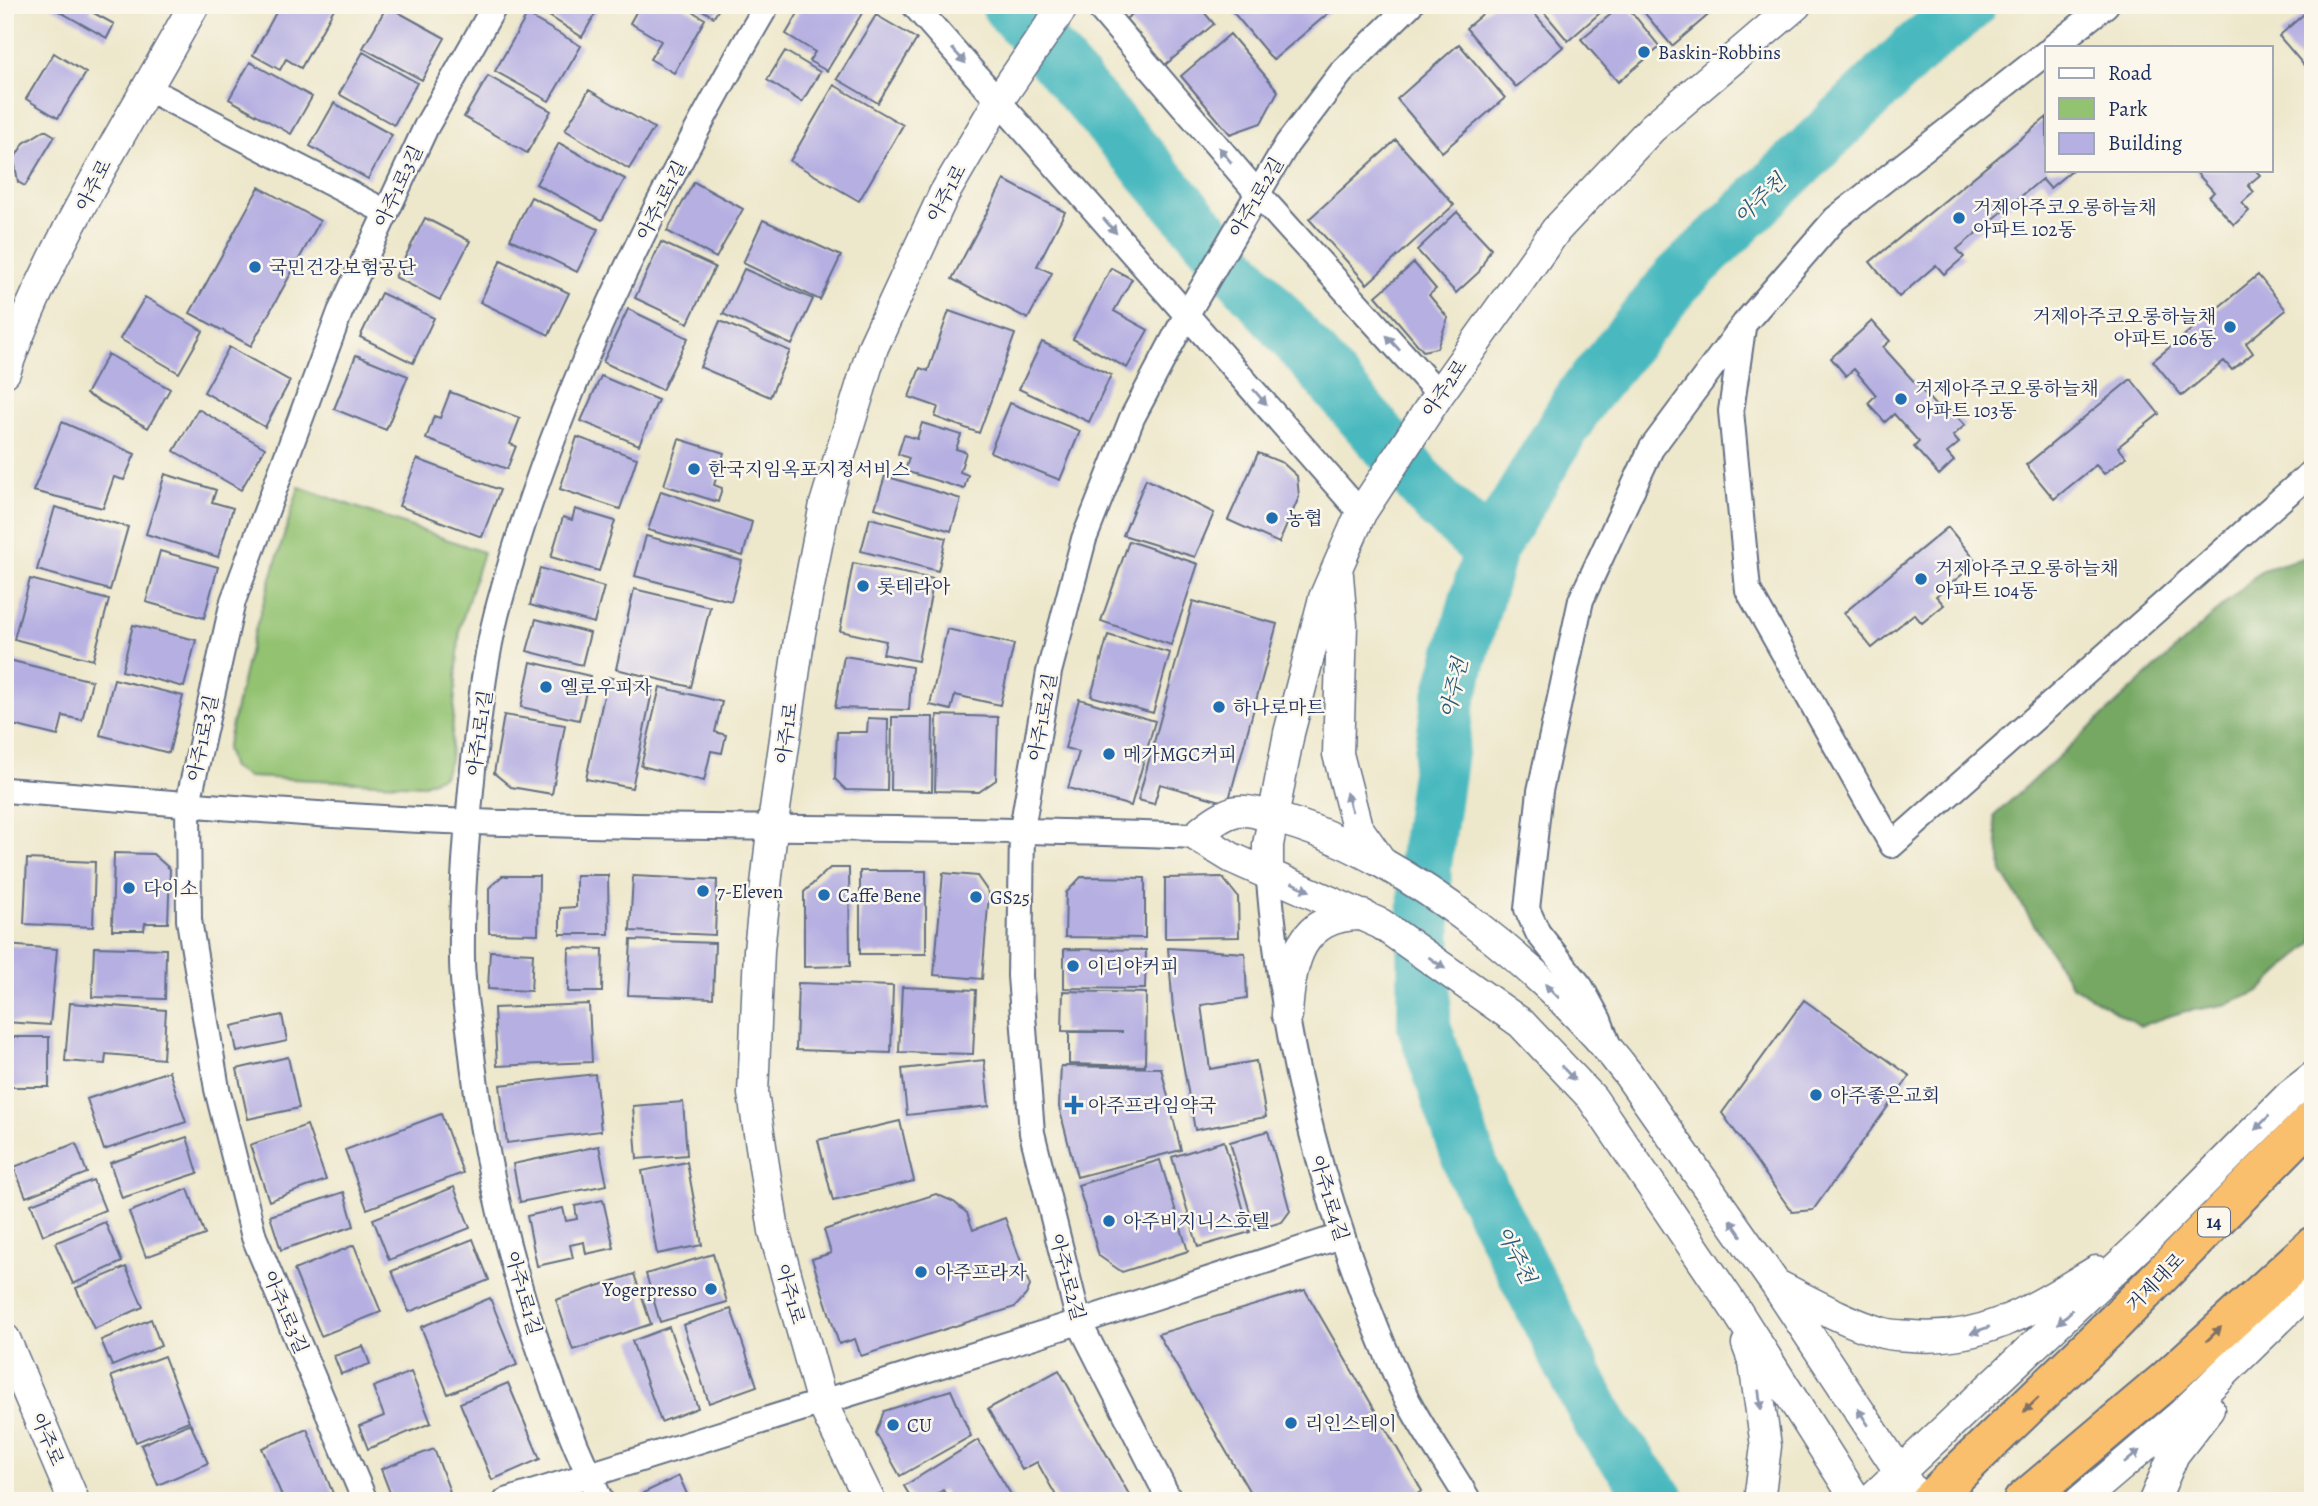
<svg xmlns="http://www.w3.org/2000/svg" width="2318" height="1506" font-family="Alegreya,'Noto Serif KR',serif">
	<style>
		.green { fill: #93c271; stroke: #577868; stroke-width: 2 }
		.forest { fill: #76a863; stroke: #486c60; stroke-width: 2 }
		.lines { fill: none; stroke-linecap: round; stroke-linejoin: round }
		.river { stroke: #4ab9bf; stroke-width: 54 }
		.building { fill: #b5afe2 }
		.minor-casing { stroke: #646f84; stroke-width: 28 }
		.tertiary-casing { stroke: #646f84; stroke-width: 33 }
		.trunk-casing { stroke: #646f84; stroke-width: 42 }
		.minor { stroke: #fff; stroke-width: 24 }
		.tertiary { stroke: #fff; stroke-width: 30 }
		.trunk { stroke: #f9bf6d; stroke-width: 38 }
		.oneway { fill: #8d97ae }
		.oneway2 { fill: #7f7065 }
		.poi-dot { fill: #1f6fb2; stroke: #fbf7ec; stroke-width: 2.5 }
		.labels { text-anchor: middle; stroke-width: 5; stroke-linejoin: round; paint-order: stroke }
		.shield { fill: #fbf7ec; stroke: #5e6b89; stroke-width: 2 }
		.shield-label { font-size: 18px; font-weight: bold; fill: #1b2f5e }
		.poi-label { font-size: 19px; fill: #1b2f5e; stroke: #fbf7ec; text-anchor: start }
		.street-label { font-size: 19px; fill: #1b2f5e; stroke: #fbf7ec }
		.water-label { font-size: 21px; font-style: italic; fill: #29587b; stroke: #fbf7ec }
	</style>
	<rect width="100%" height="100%" fill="#fbf7ec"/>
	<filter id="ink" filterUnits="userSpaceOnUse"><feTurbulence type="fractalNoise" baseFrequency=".0143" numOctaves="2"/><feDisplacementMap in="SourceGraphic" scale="14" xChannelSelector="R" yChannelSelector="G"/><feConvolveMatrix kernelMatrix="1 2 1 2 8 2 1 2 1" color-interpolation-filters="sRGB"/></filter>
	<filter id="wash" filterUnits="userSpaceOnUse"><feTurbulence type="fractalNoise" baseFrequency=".00686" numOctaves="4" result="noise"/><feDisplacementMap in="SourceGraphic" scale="28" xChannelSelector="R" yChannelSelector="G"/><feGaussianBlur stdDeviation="1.57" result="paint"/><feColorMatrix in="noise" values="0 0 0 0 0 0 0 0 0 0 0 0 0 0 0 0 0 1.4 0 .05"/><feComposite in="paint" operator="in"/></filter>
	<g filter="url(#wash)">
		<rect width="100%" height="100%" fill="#ede7cb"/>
		<path class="green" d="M299 487 483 552 460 627 450 760 444 775 422 785 248 777 232 768 226 749 252 640Z"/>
		<path class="forest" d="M2313 555V942L2260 991 2229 1004 2182 1012 2140 1026 2071 985 2002 872 1994 816 2262 570Z"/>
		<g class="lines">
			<path class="river" d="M1008 5 1436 501 1490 550
				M1659 1501 1602 1426 1474 1174 1424 1026 1425 865 1448 703 1490 550 1581 398 1676 281 1918 47 1969 5"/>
		</g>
		<g id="blocks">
			<path class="building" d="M48 5H93L90 11 114 24 107 38Z
				M280 5 335 7 301 68 286 59 280 70 253 55Z
				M532 5H600L582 37Z
				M640 5H681L705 19 674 73 650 59 661 41 630 23Z
				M694 5H721L714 17Z
				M803 5H867L827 71 809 61 815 52 786 34Z
				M1143 5H1198L1214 24 1165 65 1126 19Z
				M1227 5H1338L1273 60Z
				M1493 5H1527L1563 47 1516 87 1466 28Z
				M1538 5H1609L1568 41Z
				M1622 5H1626L1660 47 1618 82 1581 39Z
				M1638 5H1720L1672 46Z
				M387 6 445 38 422 80 363 48Z
				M2313 6V76L2279 36Z
				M527 15 581 46 549 101 495 71Z
				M876 15 917 39 878 103 837 79Z
				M1230 34 1278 91 1261 123 1230 134 1181 76Z
				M1459 44 1505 98 1442 152 1397 99Z
				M785 51 820 72 802 102 767 80Z
				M363 52 417 83 394 125 339 94Z
				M54 53 86 73 58 118 26 99Z
				M250 62 312 97 291 134 229 99Z
				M488 76 551 111 527 153 464 117Z
				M834 85 903 125 859 201 790 161Z
				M589 90 654 128 629 169 565 130Z
				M334 103 392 135 368 179 310 146Z
				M2047 117V170H2072L2050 188 2042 179 1957 249 1964 257 1944 274 1936 265 1899 297 1870 262Z
				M45 130 55 136 25 186 18 182 14 159 24 143Z
				M1396 140 1454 205 1367 284 1309 219Z
				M559 143 625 179 602 220 536 184Z
				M2194 170H2255L2260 175 2248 185 2254 192 2242 203 2249 211 2234 225 2209 197 2214 192Z
				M1004 180 1065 212 1037 266 1052 273 1028 319 952 279Z
				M694 182 743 209 716 258 667 231Z
				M259 187 320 221 251 346 190 313Z
				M531 197 598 229 577 272 510 239Z
				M1457 212 1491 248 1479 272 1456 293 1417 250Z
				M425 218 470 241 440 300 395 277Z
				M763 220 841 256 820 300 743 263Z
				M661 242 715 267 688 323 635 298Z
				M501 260 569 293 549 335 480 302Z
				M1414 263 1436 289 1429 295 1448 318 1437 348 1423 351 1376 296Z
				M1111 268 1132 279 1114 311 1148 330 1127 368 1073 339Z
				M744 269 813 299 792 345 723 314Z
				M2258 275 2286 310 2246 343 2253 353 2232 370 2224 361 2182 396 2153 361Z
				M381 293 434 318 413 363 360 337Z
				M145 297 203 331 179 373 120 339Z
				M628 309 688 338 662 390 603 362Z
				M949 311 1015 334 979 433 935 417 938 407 909 397 920 368 928 371Z
				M720 321 790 351 770 397 700 367Z
				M1872 321 1890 341 1883 347 1943 414 1949 408 1965 425 1953 436 1959 443 1947 453 1954 461 1939 475 1914 447 1919 442 1894 414 1885 422 1868 403 1876 395 1854 369 1846 376 1831 358Z
				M1042 342 1111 375 1089 422 1019 389Z
				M229 347 290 381 265 427 204 392Z
				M108 354 170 389 148 428 86 394Z
				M356 355 408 376 386 430 334 409Z
				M601 376 658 400 639 445 581 421Z
				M2131 379 2159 414 2118 447 2126 457 2104 474 2096 465 2054 499 2026 465Z
				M450 392 520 418 510 444 516 446 507 469 426 439 434 416 440 418Z
				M1010 403 1080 431 1060 480 990 452Z
				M198 409 265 448 241 490 174 451Z
				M62 422 135 454 124 480 114 477 103 508 33 491Z
				M922 423 961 435 956 449 966 452 960 472 968 475 964 489 905 471 909 458 898 454 904 435 917 439Z
				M577 437 637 458 620 509 560 489Z
				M679 439 724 453 714 485 722 488 718 502 664 485Z
				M1258 453 1283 463 1297 476 1299 497 1279 543 1228 520Z
				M417 459 500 490 482 537 399 506Z
				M165 474 216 490 212 502 233 508 218 557 146 534Z
				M885 476 961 499 951 531 875 508Z
				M1146 479 1214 513 1195 557 1123 535Z
				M661 491 752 522 743 556 648 530Z
				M55 507 128 527 110 590 37 570Z
				M575 509 615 521 599 571 551 557 563 517 572 520Z
				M870 518 946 538 938 571 861 551Z
				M1948 527 1977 562 1936 596 1944 605 1922 623 1914 614 1872 648 1844 613Z
				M646 536 742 561 731 601 635 576Z
				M1129 541 1198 564 1171 645 1101 621Z
				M160 551 218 567 204 618 146 602Z
				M853 563 934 579 918 661 883 654 886 641 840 631Z
				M540 568 604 587 594 623 530 605Z
				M30 579 109 600 93 660 14 639Z
				M634 589 710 607 691 687 616 669Z
				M1193 601 1277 624 1228 803 1160 784 1154 804 1138 800Z
				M536 619 590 633 582 665 527 651Z
				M133 625 196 640 184 687 122 671Z
				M947 629 1014 644 1000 705 955 695 951 710 930 705Z
				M1108 635 1170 653 1153 713 1091 696Z
				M844 656 912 667 909 710 835 708Z
				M5 659 92 681 82 720 63 716 58 736 5 723Z
				M531 662 590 676 579 720 521 707Z
				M608 677 653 687 632 788 586 779Z
				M114 679 183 696 169 753 100 735Z
				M660 687 722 702 715 732 726 735 722 753 711 751 704 781 641 766Z
				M1079 699 1155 721 1131 806 1068 788 1079 752 1065 748Z
				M504 715 565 725 552 794 511 787 494 773Z
				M937 715 998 717 996 780 979 792 935 791Z
				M892 717H933L932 791 891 790Z
				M868 718 888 719 887 791 846 790 835 779 837 732H867Z
				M114 853 153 854 170 869 168 923H145L144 930H112Z
				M27 859 95 862 93 927 24 924Z
				M830 868H849L850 966 804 967V892Z
				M860 871H926V954H860Z
				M943 873 977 876 989 893 982 979 934 975Z
				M576 875H608L609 934H560V908L576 907Z
				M502 876H539L538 934 489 933V888Z
				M633 876 717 880 715 935 630 931Z
				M1081 877 1145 878V938L1065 937 1066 893Z
				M1222 877 1238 897 1239 937 1165 938V878Z
				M631 940 715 943 713 998 628 995Z
				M5 945 57 949 50 1025 5 1022Z
				M94 947 166 949 165 999 92 997Z
				M569 948 603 949 602 992H568Z
				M1168 948 1245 953 1247 998 1201 1005 1210 1069 1256 1061 1266 1117 1195 1130 1173 1008Z
				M1064 949 1146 950 1145 989 1064 988Z
				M490 951 533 953 531 991 488 989Z
				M798 983 893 986 891 1053 796 1050Z
				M902 987 976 990 973 1054 899 1052Z
				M1063 991 1146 993 1145 1066 1069 1064V1032H1123L1062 1031Z
				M1804 1000 1910 1076 1813 1210 1792 1212 1722 1113Z
				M70 1003 166 1010 163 1059 106 1054 105 1064 65 1061Z
				M589 1004 592 1062 497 1066 494 1008Z
				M282 1015 287 1041 237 1052 232 1026Z
				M5 1037H49V1087H11V1101H5Z
				M288 1057 299 1108 248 1119 237 1069Z
				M984 1060 989 1106 907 1115 902 1069Z
				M1061 1066 1161 1068 1181 1150 1077 1177 1059 1107Z
				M169 1071 186 1122 104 1150 87 1099Z
				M595 1074 601 1131 507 1143 500 1085Z
				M683 1102 687 1155 637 1159 633 1106Z
				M441 1114 463 1173 367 1209 345 1150Z
				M900 1121 914 1181 833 1201 818 1140Z
				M307 1125 326 1180 269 1201 250 1145Z
				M1268 1131 1290 1211 1282 1222 1255 1230 1230 1142Z
				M187 1137 198 1173 122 1198 110 1163Z
				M1224 1141 1250 1232 1198 1247 1172 1157Z
				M76 1143 87 1173 26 1197 14 1167Z
				M599 1146 607 1185 520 1202 513 1164Z
				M1160 1160 1188 1251 1122 1272 1099 1256 1078 1185Z
				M687 1162 702 1245 657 1254 642 1171Z
				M93 1180 105 1210 43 1235 31 1204Z
				M454 1187 470 1228 389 1260 373 1219Z
				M188 1189 205 1235 146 1257 129 1212Z
				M344 1192 354 1226 281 1250 270 1216Z
				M936 1194 954 1202 967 1213 973 1230 1005 1218 1030 1286 1026 1295 1015 1307 861 1356 855 1339 839 1344 812 1259 831 1253 824 1230Z
				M603 1200 614 1248 586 1254 584 1242 570 1245 573 1258 537 1266 527 1216 563 1208 566 1221 577 1219 575 1206Z
				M105 1222 122 1262 73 1284 55 1243Z
				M473 1239 489 1280 409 1312 392 1271Z
				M354 1245 381 1312 321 1336 294 1270Z
				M713 1254 727 1302 660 1322 646 1274Z
				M126 1267 143 1307 94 1329 76 1288Z
				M634 1274 651 1324 573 1350 556 1300Z
				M1305 1290 1422 1491 1405 1501H1255L1158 1334Z
				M490 1298 517 1365 448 1394 421 1327Z
				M731 1309 757 1386 709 1403 683 1325Z
				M151 1319 161 1346 112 1366 101 1340Z
				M669 1327 698 1408 661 1422 632 1341Z
				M363 1346 370 1364 341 1374 334 1356Z
				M164 1356 189 1421 136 1442 111 1376Z
				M1059 1370 1131 1498 1126 1501H1059L1037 1462 1022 1470 988 1409Z
				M411 1372 431 1423 368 1449 359 1426 384 1416 373 1387Z
				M508 1383 540 1459 492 1480 460 1403Z
				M951 1390 971 1436 900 1476 876 1433 884 1411Z
				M190 1423 208 1463 158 1485 141 1445Z
				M307 1429 336 1501H284L262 1448Z
				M978 1440 1015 1501H950L943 1490 925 1501H913L904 1486Z
				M434 1449 450 1492 426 1501 392 1498 381 1469Z
				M679 1476 690 1501H639L643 1493Z"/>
		</g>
	</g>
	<g filter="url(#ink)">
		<use href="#blocks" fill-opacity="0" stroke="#646f84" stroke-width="2"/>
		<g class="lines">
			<defs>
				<path id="minor" d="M914 5 1361 513
					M1097 5 1259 195 1439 394
					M2053 47 2106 5
					M148 89 386 212
					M1743 328 1731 411 1748 590 1892 845 2313 471
					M5 790C160 801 316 817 471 822 713 830 955 826 1196 836
					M1268 871C1283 1053 1327 1220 1401 1387 1419 1426 1447 1463 1469 1501
					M1608 1044 1599 1020 1581 987 1538 933 1527 909 1540 791 1581 600 1651 449 1744 324 1835 219 2047 52
					M365 1501 254 1237 217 1089 189 920 188 803 233 601 340 312 426 127 495 5
					M506 1501 1079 1322 1341 1236
					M601 1501C533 1359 486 1193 470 1037 467 1011 462 985 462 959 461 896 467 831 473 769 479 717 484 662 497 612 554 397 656 196 767 5
					M1170 1501 1079 1322 1032 1133 1020 976 1022 829 1049 672 1084 539 1132 418 1187 314 1287 144 1341 73 1410 5"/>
				<path id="tertiary" d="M5 372C51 242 128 125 194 5
					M1338 575 1342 625 1338 754 1357 827 1381 861
					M1268 871V845L1289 733 1324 598 1361 513 1439 394 1556 230 1652 128 1796 5
					M1287 1015C1290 963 1299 914 1363 915
					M1777 1285C1811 1302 1844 1321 1880 1332 1890 1336 1902 1335 1912 1336 1985 1342 2036 1307 2096 1271
					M5 1339 74 1501
					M1747 1344 1754 1363 1766 1446 1759 1501
					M870 1501 822 1403 774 1231 753 1094 759 950 772 830 800 633 825 504 873 347 944 194 999 100 1064 5
					M1857 1501 1736 1310 1592 1098 1521 1023 1381 924 1232 858 1196 836C1206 827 1222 814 1237 811 1252 809 1275 818 1289 822 1407 857 1555 977 1628 1074L1776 1285 1919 1501
					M1869 1501 2147 1239 2290 1095 2313 1077
					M2080 1501 2181 1415 2313 1286
					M2154 1501 2174 1454 2209 1409"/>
				<path id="trunk" d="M1929 1501 2114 1323 2313 1120
					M2023 1501 2165 1381 2313 1246"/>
			</defs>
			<use href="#minor" class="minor-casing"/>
			<use href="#tertiary" class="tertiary-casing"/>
			<use href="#trunk" class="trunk-casing"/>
			<use href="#minor" class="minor"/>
			<use href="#tertiary" class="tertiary"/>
			<use href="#trunk" class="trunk"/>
		</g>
		<defs><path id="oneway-solid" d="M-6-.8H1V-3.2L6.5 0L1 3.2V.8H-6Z" transform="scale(1.75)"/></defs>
		<g class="oneway">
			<use href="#oneway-solid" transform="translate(959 56) rotate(48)"/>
			<use href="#oneway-solid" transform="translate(1225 155) rotate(-130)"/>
			<use href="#oneway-solid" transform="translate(1110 226) rotate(49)"/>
			<use href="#oneway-solid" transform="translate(1393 343) rotate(-132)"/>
			<use href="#oneway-solid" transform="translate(1260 397) rotate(49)"/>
			<use href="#oneway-solid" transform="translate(1349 802) rotate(-107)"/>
			<use href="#oneway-solid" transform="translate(1301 887) rotate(25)"/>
			<use href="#oneway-solid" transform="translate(1437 963) rotate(35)"/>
			<use href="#oneway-solid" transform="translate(1552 991) rotate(-135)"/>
			<use href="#oneway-solid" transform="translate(1568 1073) rotate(46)"/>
			<use href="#oneway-solid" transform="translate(2262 1123) rotate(135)"/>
			<use href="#oneway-solid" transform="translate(1736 1228) rotate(-125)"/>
			<use href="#oneway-solid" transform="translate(2065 1317) rotate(136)"/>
			<use href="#oneway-solid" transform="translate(1980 1330) rotate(161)"/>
			<use href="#oneway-solid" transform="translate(1760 1400) rotate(82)"/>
			<use href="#oneway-solid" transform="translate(1863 1417) rotate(-123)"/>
			<use href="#oneway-solid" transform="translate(2132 1457) rotate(-40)"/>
		</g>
		<g class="oneway2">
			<use href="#oneway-solid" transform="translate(2214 1334) rotate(-44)"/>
			<use href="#oneway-solid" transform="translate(2031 1405) rotate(136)"/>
		</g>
	</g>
	<g class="poi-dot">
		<circle cx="1644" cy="52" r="7"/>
		<circle cx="1959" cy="218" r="7"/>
		<circle cx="255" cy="267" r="7"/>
		<circle cx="2230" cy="327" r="7"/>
		<circle cx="1901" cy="399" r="7"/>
		<circle cx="694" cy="469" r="7"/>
		<circle cx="1272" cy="518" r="7"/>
		<circle cx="1921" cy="579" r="7"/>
		<circle cx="863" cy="586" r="7"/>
		<circle cx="546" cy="687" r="7"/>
		<circle cx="1219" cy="707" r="7"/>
		<circle cx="1109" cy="754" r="7"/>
		<circle cx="129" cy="888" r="7"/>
		<circle cx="703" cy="891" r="7"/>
		<circle cx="824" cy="895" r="7"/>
		<circle cx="976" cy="897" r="7"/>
		<circle cx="1073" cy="966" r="7"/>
		<circle cx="1816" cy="1095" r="7"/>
		<path d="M1070.5 1094.5h7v7h7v7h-7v7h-7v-7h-7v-7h7z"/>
		<circle cx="1109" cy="1221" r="7"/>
		<circle cx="921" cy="1272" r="7"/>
		<circle cx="711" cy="1289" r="7"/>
		<circle cx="1291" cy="1423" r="7"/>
		<circle cx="893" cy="1425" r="7"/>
	</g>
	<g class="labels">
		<rect class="shield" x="2198" y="1207.5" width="32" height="29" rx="5"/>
		<g class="shield-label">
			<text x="2214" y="1228">14</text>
		</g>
		<g class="poi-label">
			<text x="1658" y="59">Baskin-Robbins</text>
			<text x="1973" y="214">거제아주코오롱하늘채<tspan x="1973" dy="22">아파트 102동</tspan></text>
			<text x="269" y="274">국민건강보험공단</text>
			<text x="2216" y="323" text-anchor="end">거제아주코오롱하늘채<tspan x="2216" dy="22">아파트 106동</tspan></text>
			<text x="1915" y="395">거제아주코오롱하늘채<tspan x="1915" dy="22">아파트 103동</tspan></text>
			<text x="708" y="476">한국지임옥포지정서비스</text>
			<text x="1286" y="525">농협</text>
			<text x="1935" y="575">거제아주코오롱하늘채<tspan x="1935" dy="22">아파트 104동</tspan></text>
			<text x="877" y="593">롯테라아</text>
			<text x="560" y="694">옐로우피자</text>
			<text x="1233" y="714">하나로마트</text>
			<text x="1123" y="761">메가MGC커피</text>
			<text x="143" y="895">다이소</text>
			<text x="717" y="898">7-Eleven</text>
			<text x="838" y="902">Caffe Bene</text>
			<text x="990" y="904">GS25</text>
			<text x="1087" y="973">이디야커피</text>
			<text x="1830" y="1102">아주좋은교회</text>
			<text x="1088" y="1112">아주프라임약국</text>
			<text x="1123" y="1228">아주비지니스호텔</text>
			<text x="935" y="1279">아주프라자</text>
			<text x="697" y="1296" text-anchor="end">Yogerpresso</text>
			<text x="1305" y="1430">리인스테이</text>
			<text x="907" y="1432">CU</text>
		</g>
		<g class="street-label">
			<text transform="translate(93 185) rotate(-63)" y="7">아주로</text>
			<text transform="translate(398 186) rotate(-65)" y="7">아주1로3길</text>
			<text transform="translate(946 193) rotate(-62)" y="7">아주1로</text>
			<text transform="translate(1256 197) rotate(-60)" y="7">아주1로2길</text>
			<text transform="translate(661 200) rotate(-63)" y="7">아주1로1길</text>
			<text transform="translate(1444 388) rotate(-56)" y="7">아주2로</text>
			<text transform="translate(1042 717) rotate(-80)" y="7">아주1로2길</text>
			<text transform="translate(479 733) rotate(-82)" y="7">아주1로1길</text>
			<text transform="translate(786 733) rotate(-82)" y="7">아주1로</text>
			<text transform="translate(202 738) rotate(-78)" y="7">아주1로3길</text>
			<text transform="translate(1330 1198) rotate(73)" y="7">아주1로4길</text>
			<text transform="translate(1068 1277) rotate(75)" y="7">아주1로2길</text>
			<text transform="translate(2155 1282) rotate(-46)" y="7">거제대로</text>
			<text transform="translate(524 1293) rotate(74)" y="7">아주1로1길</text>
			<text transform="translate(791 1294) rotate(74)" y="7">아주1로</text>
			<text transform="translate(286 1312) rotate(67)" y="7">아주1로3길</text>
			<text transform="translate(48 1439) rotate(67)" y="7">아주로</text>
		</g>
		<g class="water-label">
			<text transform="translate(1760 199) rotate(-44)" y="7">아주천</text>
			<text transform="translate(1454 688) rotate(-77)" y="7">아주천</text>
			<text transform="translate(1516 1255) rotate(63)" y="7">아주천</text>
		</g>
	</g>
	<rect width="2318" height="1506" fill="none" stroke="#fbf7ec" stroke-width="28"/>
	<rect x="2045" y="46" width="228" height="126" fill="#fbf7ec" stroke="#a1a7b3" stroke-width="2"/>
	<rect x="2059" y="68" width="35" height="10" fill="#ffffff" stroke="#a1a7b3" stroke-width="2"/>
	<text x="2108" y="80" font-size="21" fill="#1b2f5e">Road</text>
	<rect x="2059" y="98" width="35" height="21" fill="#93c271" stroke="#a1a7b3" stroke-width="2"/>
	<text x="2108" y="116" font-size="21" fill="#1b2f5e">Park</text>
	<rect x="2059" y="133" width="35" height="21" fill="#b5afe2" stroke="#a1a7b3" stroke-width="2"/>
	<text x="2108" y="150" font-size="21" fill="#1b2f5e">Building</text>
</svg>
